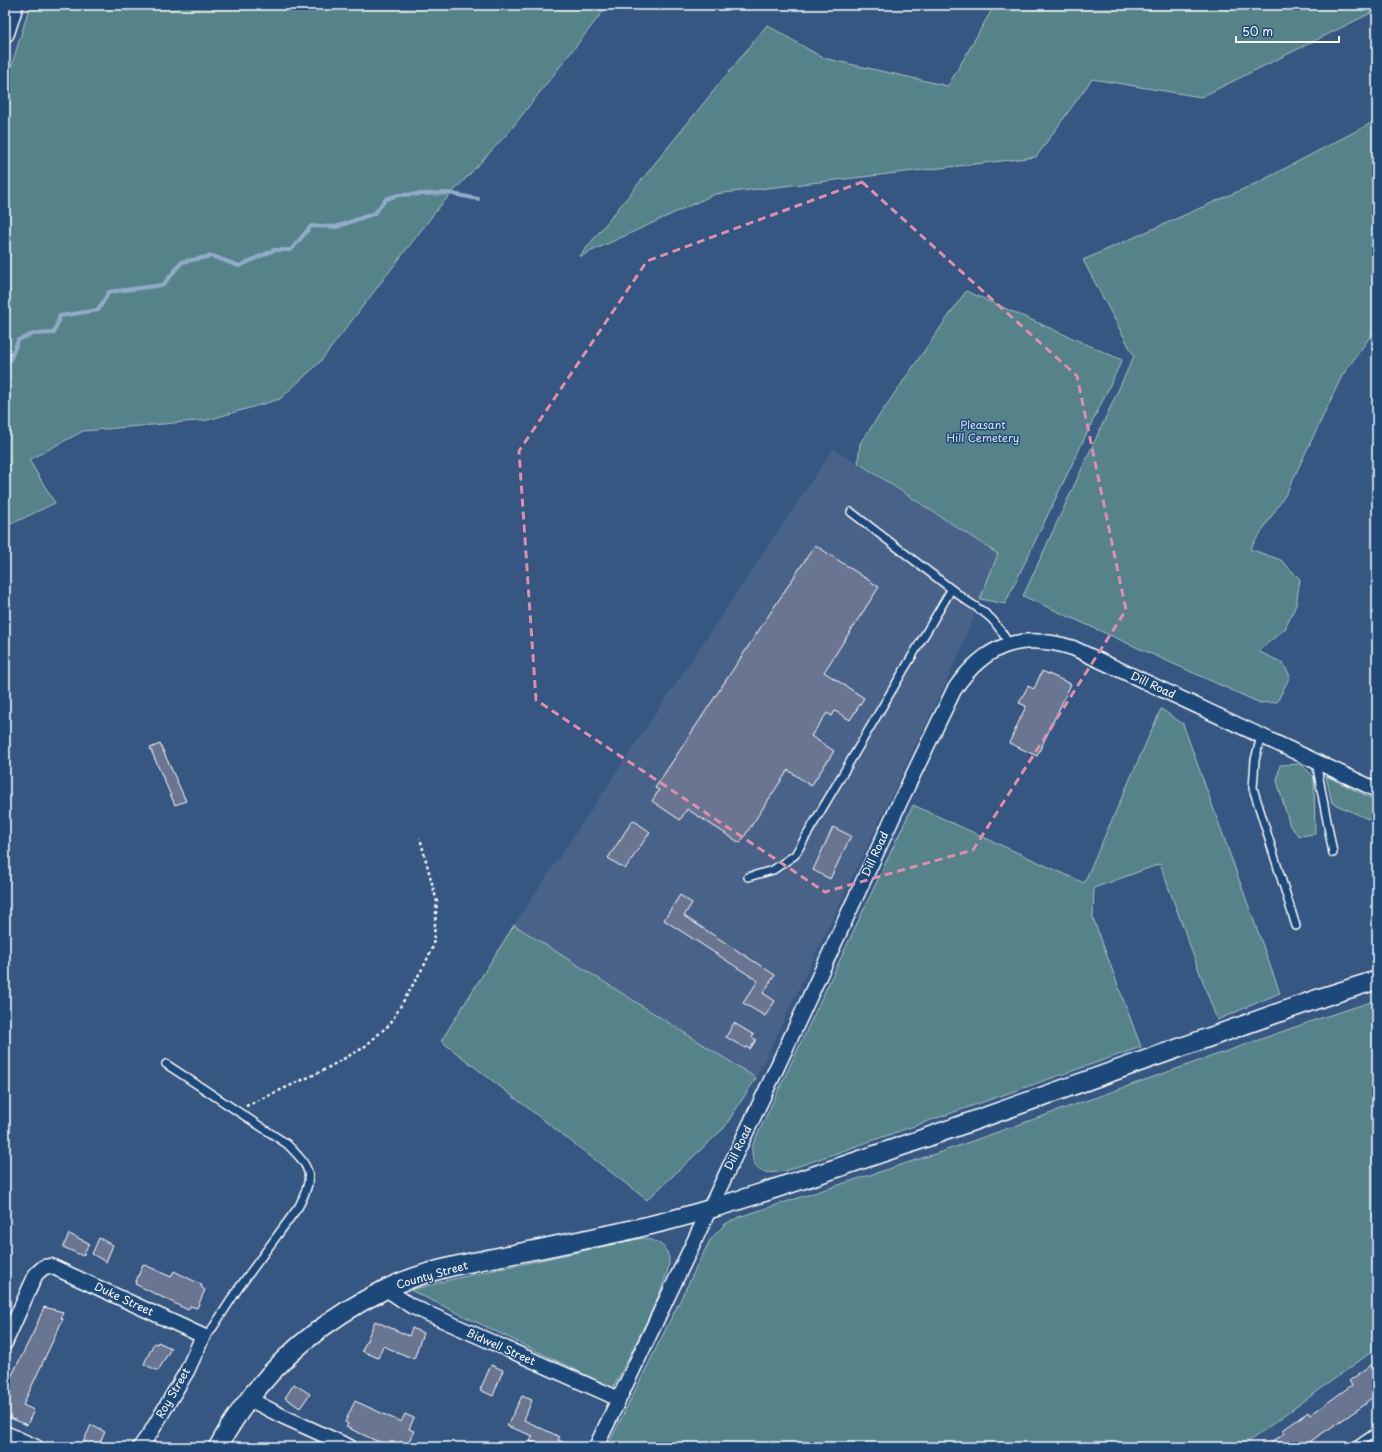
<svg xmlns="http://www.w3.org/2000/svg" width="1382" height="1452" font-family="'Playpen Sans',sans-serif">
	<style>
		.built { fill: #4a6388 }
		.green { fill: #57838a; stroke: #abc1c4 }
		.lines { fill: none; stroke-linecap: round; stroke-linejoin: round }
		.stream { stroke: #91acc8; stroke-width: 4 }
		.building { fill: #6b7691; stroke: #fff }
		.service-casing { stroke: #fff; stroke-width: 10 }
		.minor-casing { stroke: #fff; stroke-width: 17 }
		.tertiary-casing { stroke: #fff; stroke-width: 21 }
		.path { stroke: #fff; stroke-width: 2.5; stroke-dasharray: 3 3; stroke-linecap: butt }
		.service { stroke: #1f4a7a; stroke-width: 7 }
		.minor { stroke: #1f4a7a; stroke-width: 14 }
		.tertiary { stroke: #1f4a7a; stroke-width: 18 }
		.marked { fill: none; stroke: #e08cad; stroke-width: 3; stroke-dasharray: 8 5; stroke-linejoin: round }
		.labels { text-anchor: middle; stroke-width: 3; stroke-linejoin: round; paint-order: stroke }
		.park-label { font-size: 11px; fill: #d5e0e2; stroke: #1f4a7a }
		.street-label { font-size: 11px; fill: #fff; stroke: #1f4a7a }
	</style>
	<rect width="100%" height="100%" fill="#365781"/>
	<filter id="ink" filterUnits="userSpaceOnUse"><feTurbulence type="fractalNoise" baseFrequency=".025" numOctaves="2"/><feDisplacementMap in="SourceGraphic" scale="8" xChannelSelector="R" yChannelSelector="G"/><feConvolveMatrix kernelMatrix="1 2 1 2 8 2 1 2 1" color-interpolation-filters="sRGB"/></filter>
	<g filter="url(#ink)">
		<path class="built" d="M833 449 998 554 958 657 756 1078 514 925Z"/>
		<path class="green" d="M30 5H608L508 133 439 207 320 362 280 399 208 420 83 431 29 460 55 503 5 527V87Z
			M1002 5H1377V10L1201 97 1092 79 1036 157 715 194 579 257 767 25 823 58 948 86 994 6Z
			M1377 120V327L1342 376 1286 494 1250 549 1281 560 1300 579 1296 605 1285 629 1258 651 1283 663 1290 676 1277 702 1260 703 1023 596 1134 356 1083 260 1259 182Z
			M966 291 1122 360 1005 604 980 599 998 554 858 463 860 443Z
			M1161 709 1183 724 1280 993 1217 1020 1160 864 1094 888 1093 918 1141 1047 785 1171C761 1175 751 1172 752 1146L913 805 1084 883Z
			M1301 764 1314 777 1315 834 1299 836 1290 826 1277 781 1280 765Z
			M1326 776 1377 801V823L1332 803Z
			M514 925 756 1078 724 1128 647 1200 441 1041Z
			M1377 1000V1348L1241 1447H607L710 1240 725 1224 739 1217 941 1152 1315 1020Z
			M643 1238C656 1240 667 1245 669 1259 672 1279 624 1365 613 1388L410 1290 453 1279Z"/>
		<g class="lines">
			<path class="stream" d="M5 361 10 360 18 340 33 334 54 333 60 316 98 310 109 292 163 285 182 262 212 256 239 266 274 250H291L311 226 336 227 375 213 386 199 399 195 448 193 478 199"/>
		</g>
		<path class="building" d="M815 545 879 587 824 672 864 698 850 720 835 711 832 716 827 713 811 736 834 751 811 786 788 770 740 843 687 809 680 820 652 801 659 790 655 788Z
			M1042 671 1071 684 1037 756 1009 743 1026 706 1019 703 1028 686 1034 689Z
			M160 744 186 801 175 805 150 748Z
			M633 820 650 832 625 869 608 858Z
			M833 827 851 836 830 879 813 870Z
			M680 895 692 903 684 916 775 975 763 993 775 1001 765 1016 743 1003 758 981 664 920Z
			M734 1023 754 1035 752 1037 756 1040 750 1049 746 1047 745 1048 726 1037Z
			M69 1234 89 1243 83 1256 63 1247Z
			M99 1238 113 1245 106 1262 92 1254Z
			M143 1264 171 1277 174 1271 202 1285 201 1287 205 1290 197 1308 190 1306 188 1310 135 1284Z
			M44 1307 63 1312 61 1318 63 1319 23 1405 34 1410 27 1425 5 1416V1398L10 1386 7 1385 34 1331Z
			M375 1321 409 1336 412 1328 423 1333 414 1359 383 1346 378 1358 362 1351Z
			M158 1342 171 1348 158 1371 144 1364 154 1343 157 1344Z
			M1377 1361V1394L1365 1403 1366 1404 1302 1447H1265L1285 1433 1283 1430 1308 1412 1310 1415 1352 1385 1349 1381Z
			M491 1365 503 1370 493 1396 480 1390Z
			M294 1384 310 1394 300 1408 285 1398Z
			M522 1396 532 1400 524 1420 560 1437 558 1440 574 1447H542L530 1441 533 1436 507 1426Z
			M355 1401 401 1422 405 1414 414 1418 409 1429 414 1431 406 1447H390L346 1427 348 1424 345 1422Z
			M91 1425 105 1432 98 1447H81Z"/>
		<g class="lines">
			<defs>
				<path id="service" d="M851 512 967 601C991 616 995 620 1009 644
					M1261 736 1255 760 1253 788 1296 926
					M1316 762 1333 853
					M748 877 773 870 795 855 951 590
					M166 1064 287 1144C311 1168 315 1175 299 1206L238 1289 210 1332 203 1336
					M1354 1447 1377 1431"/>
				<path id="minor" d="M386 1289 411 1306 619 1399
					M5 1343 36 1274 44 1267 51 1266 203 1336 187 1371 151 1432 140 1447
					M249 1399 282 1416 350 1447
					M5 1433 36 1447
					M596 1447 772 1078 899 804 954 690C985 644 1020 632 1073 648L1377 790"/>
				<path id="tertiary" d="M5 33 14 5
					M218 1447C256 1377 313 1325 384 1290 425 1269 474 1262 519 1253 583 1240 648 1228 710 1209 777 1189 842 1166 908 1144 1047 1096 1185 1046 1323 997L1377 980"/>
			</defs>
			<use href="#service" class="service-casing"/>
			<use href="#minor" class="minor-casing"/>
			<use href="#tertiary" class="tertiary-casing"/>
			<path class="path" d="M246 1106 322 1071 363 1048 390 1024 425 964 433 946 437 902 420 838"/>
			<use href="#service" class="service"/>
			<use href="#minor" class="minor"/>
			<use href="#tertiary" class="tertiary"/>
		</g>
	</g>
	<path class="marked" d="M862 182 1077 376 1126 610 973 850 825 892 536 700 519 451 647 261Z"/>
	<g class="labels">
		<g class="park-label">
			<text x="983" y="429">Pleasant<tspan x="983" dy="13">Hill Cemetery</tspan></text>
		</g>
		<g class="street-label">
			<text transform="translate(1153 685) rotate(25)" y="4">Dill Road</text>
			<text transform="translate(875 854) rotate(-65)" y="4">Dill Road</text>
			<text transform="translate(738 1148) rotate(-64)" y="4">Dill Road</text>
			<text transform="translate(432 1275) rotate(-16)" y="4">County Street</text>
			<text transform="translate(124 1299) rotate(25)" y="4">Duke Street</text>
			<text transform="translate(501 1347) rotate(24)" y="4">Bidwell Street</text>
			<text transform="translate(173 1393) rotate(-60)" y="4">Roy Street</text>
		</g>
	</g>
	<rect width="1382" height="1452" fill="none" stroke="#1f4a7a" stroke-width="20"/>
	<rect x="10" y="10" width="1362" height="1432" fill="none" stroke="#fff" stroke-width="1.5" filter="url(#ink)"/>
	<path d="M1236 36v6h103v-6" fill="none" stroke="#ffffff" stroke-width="2"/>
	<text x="1242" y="36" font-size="12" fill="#ffffff" stroke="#1f4a7a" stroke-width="3" paint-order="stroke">50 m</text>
</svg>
